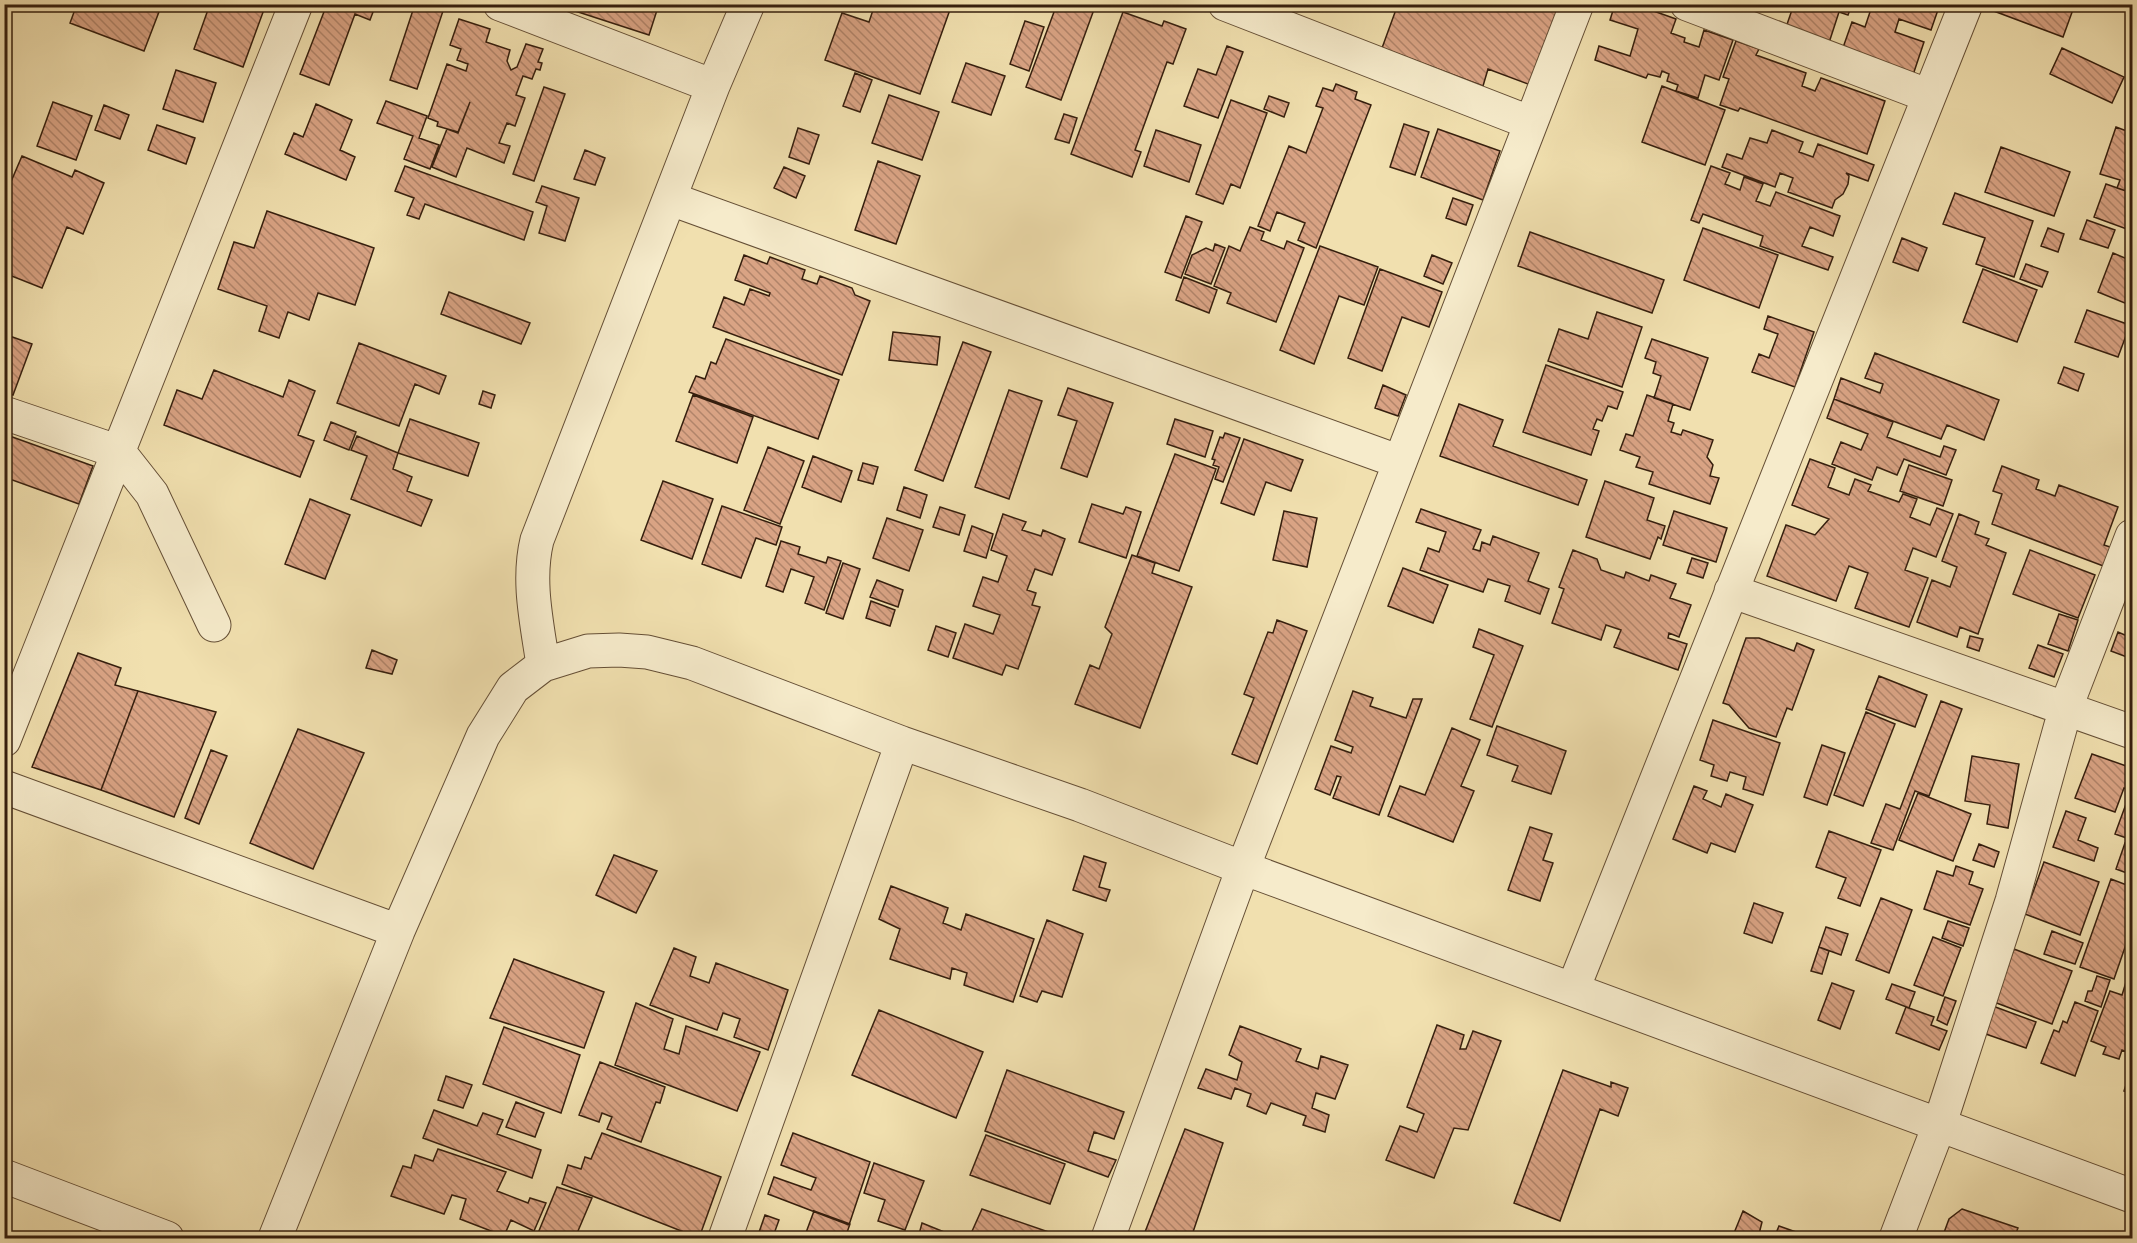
<svg xmlns="http://www.w3.org/2000/svg" width="2137" height="1243" font-family="'EB Garamond',serif">
	<style>
		.building { fill: url(#building-back-hatch); stroke: #361f0e; stroke-width: 1.5 }
		.lines { fill: none; stroke-linecap: round; stroke-linejoin: round }
		.minor-casing { stroke: #654f36; stroke-width: 35 }
		.minor { stroke: #f6ebcb; stroke-width: 33 }
	</style>
	<defs>
		<pattern id="building-back-hatch" width="6" height="6" patternUnits="userSpaceOnUse" patternTransform="scale(1.5)"><rect width="6" height="6" fill="#d9a384"/><path d="M-1 5l2 2M0 0l6 6M5-1l2 2" fill="none" stroke="#b1846a"/></pattern>
	</defs>
	<rect width="100%" height="100%" fill="#f1e0af"/>
	<filter id="stains"><feTurbulence type="fractalNoise" baseFrequency=".00333" numOctaves="4"/><feColorMatrix values="0 0 0 0 .2 0 0 0 0 .09 0 0 0 0 .02 0 0 0 .5 -.17"/></filter>
	<radialGradient id="worn" r=".72"><stop offset=".6" stop-color="#630" stop-opacity="0"/><stop offset="1" stop-color="#630" stop-opacity=".3"/></radialGradient>
	<path class="building" d="M77 4H162L144 51 70 23Z
		M210 4H266L243 67 194 49Z
		M327 4H376L370 20 355 14 329 85 300 74Z
		M415 4H424L443 11 417 89 390 80Z
		M574 4H659L649 35 572 10Z
		M875 4 888 6V4H952L920 94 825 60 842 13 869 22Z
		M1057 4H1096L1061 100 1026 87Z
		M1398 4 1440 5 1566 4 1536 87 1488 69 1483 86 1382 48Z
		M1615 4H1634L1676 19 1671 33 1685 38 1684 42 1699 47 1704 30 1733 40 1719 80 1705 75 1698 98 1676 91 1678 85 1667 81 1669 74 1662 71 1660 77 1648 74 1646 78 1595 60 1599 46 1630 56 1638 29 1610 20Z
		M1794 4H1813L1821 7 1822 4H1852L1848 15 1839 12 1826 52 1783 36Z
		M1868 4H1940L1931 30 1899 19 1895 32 1924 42 1910 84 1839 59 1852 22 1865 27 1872 6Z
		M1993 4H2075L2063 37 1991 10Z
		M1123 12 1162 26 1164 21 1186 29 1173 64 1167 62 1135 150 1141 152 1132 177 1071 154Z
		M459 19 490 29 486 42 510 50 507 61 511 70 517 67 526 44 543 49 538 62 542 63 540 70 536 69 532 79 523 76 516 95 525 98 515 126 507 123 499 143 510 146 504 163 467 148 456 177 432 167 447 129 458 133 470 102 458 132 437 126 438 122 428 118 447 64 466 71 468 64 457 60 461 49 450 45Z
		M1025 21 1044 27 1029 71 1010 64Z
		M1736 41 1759 49 1756 55 1806 73 1802 86 1815 91 1821 78 1885 101 1867 154 1740 108 1738 111 1720 105 1729 79 1723 77Z
		M1227 46 1243 52 1218 118 1184 106 1198 69 1216 75Z
		M2062 48 2124 77 2112 103 2050 74Z
		M966 63 1005 76 991 115 952 102Z
		M176 70 216 83 203 122 163 109Z
		M855 73 872 80 860 112 843 106Z
		M1336 84 1357 92 1355 99 1371 105 1316 248 1298 240 1305 223 1277 212 1270 231 1258 226 1289 146 1306 153 1323 108 1316 106 1323 88 1333 91Z
		M1662 86 1725 110 1705 165 1642 142Z
		M544 87 565 94 534 181 513 174Z
		M889 95 939 112 922 160 872 143Z
		M1269 96 1289 103 1284 117 1264 109Z
		M1231 100 1267 113 1240 188 1231 184 1223 204 1196 194Z
		M386 101 427 116 419 138 439 145 430 169 404 159 413 136 377 123Z
		M53 102 92 116 76 160 37 146Z
		M316 104 352 120 340 150 355 157 346 180 285 154 294 133 303 137Z
		M104 105 129 115 120 139 95 130Z
		M1064 114 1077 118 1069 143 1055 139Z
		M1404 124 1429 132 1415 175 1390 167Z
		M157 125 195 138 186 164 148 150Z
		M2116 127 2132 133V193L2117 188 2120 180 2100 174Z
		M798 128 819 135 809 164 789 157Z
		M1438 129 1500 151 1483 200 1421 177Z
		M1156 130 1201 145 1189 182 1144 166Z
		M1772 130 1803 142 1799 152 1813 157 1818 144 1874 165 1868 181 1846 173 1849 176 1848 184 1843 194 1835 200 1832 208 1788 192 1793 178 1780 173 1775 187 1722 167 1727 154 1742 159 1750 138 1767 143Z
		M2001 147 2070 172 2054 216 1985 192Z
		M585 150 605 158 595 185 574 179Z
		M22 156 72 177 75 170 104 183 83 234 67 227 42 288 4 273V198Z
		M878 161 920 176 896 244 855 230Z
		M405 166 533 212 524 240 425 204 419 219 407 215 414 198 395 191Z
		M1711 166 1730 173 1725 184 1740 190 1744 177 1763 184 1756 201 1770 206 1776 192 1840 216 1833 236 1810 227 1802 246 1833 257 1828 270 1760 246 1763 236 1703 214 1699 223 1691 220Z
		M784 167 805 176 796 198 774 188Z
		M2106 184 2132 193V231L2094 217Z
		M542 186 579 198 565 241 539 233 547 206 536 202Z
		M1955 193 2033 221 2014 277 1976 264 1985 238 1943 224Z
		M1453 198 1473 205 1466 225 1446 218Z
		M267 211 374 248 355 305 318 293 309 320 288 312 279 338 259 331 267 306 218 289 234 242 254 248Z
		M1186 216 1202 222 1181 278 1165 272Z
		M2087 220 2115 230 2108 248 2080 239Z
		M1250 227 1264 232 1261 240 1284 249 1287 241 1304 248 1276 322 1227 303 1231 293 1214 286 1229 246 1240 251Z
		M1703 228 1778 255 1759 308 1684 280Z
		M2048 228 2064 234 2058 252 2041 246Z
		M1530 232 1664 280 1652 313 1518 266Z
		M1902 238 1927 248 1918 271 1893 262Z
		M1215 244 1225 248 1211 284 1185 274 1192 255 1206 248 1213 251Z
		M1320 246 1378 267 1364 305 1339 296 1314 364 1280 350Z
		M2113 253 2132 261V306L2098 292Z
		M744 255 767 264 770 257 805 270 802 279 817 284 820 276 852 288 855 295 870 301 842 375 713 327 724 297 744 305 750 289 769 296 770 293 735 280Z
		M1432 255 1452 263 1443 284 1424 276Z
		M2026 264 2048 272 2042 287 2020 279Z
		M1380 269 1442 292 1429 327 1402 317 1382 371 1348 358Z
		M1983 269 2037 290 2017 342 1963 322Z
		M1184 277 1217 290 1209 313 1176 300Z
		M449 292 530 323 521 344 441 314Z
		M2087 310 2130 325 2118 357 2075 342Z
		M1597 312 1642 327 1622 387 1548 361 1559 329 1588 339Z
		M1768 316 1814 332 1795 387 1752 372 1759 354 1769 358 1778 334 1764 329Z
		M893 332 940 337 937 365 889 360Z
		M4 334 32 344 13 395 4 392Z
		M726 339 839 380 818 439 689 392 696 376 705 379 711 362 716 364Z
		M1652 339 1708 358 1690 410 1654 398 1661 376 1653 373 1656 362 1645 358Z
		M963 342 991 352 943 481 915 470Z
		M359 343 446 376 439 394 415 384 399 426 337 403Z
		M1875 353 1999 400 1984 440 1947 425 1941 439 1834 399 1841 378 1880 393 1883 384 1865 378Z
		M1546 365 1623 392 1617 409 1608 406 1602 421 1597 419 1593 429 1599 431 1591 455 1523 432Z
		M2064 367 2084 374 2078 391 2058 383Z
		M214 370 283 397 289 380 315 391 298 435 314 441 300 477 164 425 177 390 202 399Z
		M1383 385 1406 395 1398 416 1375 408Z
		M1068 388 1113 403 1087 477 1061 468 1077 421 1058 415Z
		M1009 390 1042 401 1009 499 975 487Z
		M483 391 495 395 491 408 479 404Z
		M693 395 753 417 737 463 676 441Z
		M1647 395 1673 404 1668 421 1674 423 1671 432 1681 435 1683 430 1713 440 1707 457 1713 465 1710 476 1719 478 1710 504 1649 484 1653 472 1636 467 1640 457 1620 450 1626 434 1633 436Z
		M1834 399 1893 422 1887 437 1940 457 1944 446 1956 450 1946 475 1904 459 1897 475 1877 467 1872 480 1832 464 1841 442 1861 450 1868 434 1827 418Z
		M1459 404 1503 420 1493 446 1587 480 1578 505 1440 456Z
		M410 419 479 443 468 476 398 453Z
		M1175 419 1213 431 1205 457 1167 444Z
		M331 422 356 432 349 450 324 440Z
		M1225 433 1240 438 1223 482 1215 479 1219 467 1213 465 1215 460 1212 459 1220 437 1223 438Z
		M4 434 93 466 79 504 4 477Z
		M357 436 398 453 393 469 412 477 407 491 432 500 421 526 351 499 367 456 351 450Z
		M1244 439 1303 460 1291 491 1266 482 1254 515 1221 503Z
		M768 447 804 461 780 524 744 510Z
		M1175 454 1216 469 1179 571 1137 556Z
		M813 456 852 471 841 502 802 487Z
		M1810 459 1835 468 1828 487 1849 495 1855 479 1871 485 1868 491 1899 502 1903 494 1917 499 1910 517 1930 525 1937 508 1953 514 1936 557 1913 548 1905 570 1928 578 1909 627 1855 608 1868 573 1849 566 1836 601 1767 576 1786 525 1815 535 1829 519 1792 505Z
		M863 463 878 467 873 484 858 480Z
		M1909 465 1952 480 1943 506 1900 491Z
		M2002 466 2039 480 2036 489 2055 496 2059 485 2118 507 2104 545 2113 548 2106 567 1992 524 2002 494 1993 491Z
		M663 481 713 499 692 559 641 540Z
		M1605 481 1654 498 1647 520 1665 526 1661 539 1658 537 1650 559 1586 537Z
		M904 487 927 495 920 518 897 510Z
		M310 499 350 515 325 579 285 564Z
		M1092 504 1123 514 1126 507 1141 512 1126 558 1079 542Z
		M722 506 782 527 776 545 756 538 741 578 702 564Z
		M940 507 965 515 959 535 933 527Z
		M1421 509 1481 530 1473 549 1480 551 1482 542 1490 545 1493 536 1539 553 1528 581 1549 589 1540 614 1505 601 1510 586 1488 579 1483 592 1420 570 1428 548 1439 552 1446 532 1416 522Z
		M1284 511 1317 518 1307 567 1273 560Z
		M1674 511 1727 528 1716 562 1663 545Z
		M1003 514 1026 522 1022 530 1041 536 1043 530 1065 539 1052 575 1035 569 1027 590 1036 593 1032 605 1040 607 1018 669 1006 665 1002 675 953 658 965 624 993 634 1000 615 973 606 983 577 998 582 1007 556 991 550Z
		M1959 514 1979 522 1975 534 1989 539 1986 545 2006 553 1978 634 1960 627 1957 637 1917 622 1932 580 1950 587 1957 567 1942 561Z
		M887 518 923 530 909 571 873 558Z
		M972 526 993 534 986 558 964 551Z
		M781 541 800 547 798 554 826 563 828 557 841 561 824 610 805 603 814 577 791 569 783 592 766 586Z
		M1573 550 1597 559 1601 570 1624 578 1626 572 1649 581 1651 575 1676 584 1670 598 1691 605 1679 637 1669 633 1668 638 1687 644 1678 670 1614 647 1621 630 1606 625 1601 640 1552 623 1564 589 1559 587Z
		M2030 550 2095 575 2078 618 2013 594Z
		M1132 555 1155 563 1152 573 1192 587 1140 728 1075 704 1090 665 1099 669 1112 634 1105 627Z
		M1692 558 1708 563 1703 578 1687 573Z
		M843 563 860 569 843 619 826 613Z
		M1403 568 1448 585 1433 623 1388 606Z
		M877 580 903 590 898 607 870 597Z
		M871 601 895 610 890 626 866 618Z
		M2059 614 2078 620 2068 651 2048 644Z
		M1277 620 1307 631 1257 764 1232 754 1254 698 1244 694 1268 632 1273 633Z
		M2132 621V659L2111 651 2118 632 2127 636Z
		M936 626 956 633 948 657 928 650Z
		M1479 629 1523 646 1492 727 1470 719 1494 655 1473 647Z
		M1970 636 1983 639 1979 651 1967 647Z
		M1746 638H1759L1794 651 1797 643 1814 650 1792 710 1787 708 1776 737 1749 728 1729 705 1723 703Z
		M2038 645 2063 654 2054 677 2029 668Z
		M372 650 397 660 392 674 366 668Z
		M78 653 121 668 115 685 138 691 101 790 32 767Z
		M1879 676 1927 695 1915 727 1866 709Z
		M138 691 216 712 174 817 101 790Z
		M1353 691 1373 698 1370 706 1406 718 1413 699H1422L1379 815 1333 798 1341 777 1337 776 1330 795 1315 789 1331 746 1351 753 1353 747 1335 740Z
		M1941 701 1962 709 1929 796 1915 791 1893 850 1871 843 1886 804 1900 809Z
		M1866 712 1895 724 1863 806 1834 795Z
		M1713 720 1780 743 1763 795 1743 789 1746 777 1730 772 1727 781 1711 776 1714 765 1700 760Z
		M1497 726 1566 751 1551 794 1512 781 1518 766 1487 755Z
		M1452 728 1480 740 1461 786 1474 791 1453 842 1388 816 1400 786 1425 795Z
		M298 729 364 753 313 869 250 843Z
		M1822 745 1845 753 1827 805 1804 797Z
		M211 750 227 756 199 824 185 818Z
		M2092 754 2132 768V791L2124 788 2115 812 2075 798Z
		M1972 756 2019 764 2008 828 1987 824 1990 805 1965 801Z
		M1694 786 1707 791 1703 799 1721 807 1726 794 1753 805 1735 852 1711 843 1707 853 1673 839Z
		M1918 793 1971 814 1953 861 1899 840Z
		M2130 793 2132 794V840L2115 834Z
		M2066 811 2086 818 2078 840 2098 848 2094 861 2053 847Z
		M1530 827 1552 834 1543 860 1553 863 1540 901 1508 890Z
		M1829 831 1881 850 1860 906 1838 898 1846 878 1816 867Z
		M2125 843 2132 845V875L2116 869Z
		M1979 844 1999 852 1994 867 1973 860Z
		M614 855 657 871 636 913 596 895Z
		M1084 856 1106 863 1099 887 1110 890 1106 901 1073 890Z
		M2044 862 2099 882 2080 935 2025 914Z
		M1956 866 1973 872 1969 884 1983 889 1970 925 1924 909 1937 871 1953 876Z
		M2111 879 2132 887V927L2114 979 2080 967Z
		M891 886 948 908 943 923 961 930 966 914 1034 939 1013 1002 964 985 967 973 952 968 950 979 890 959 900 929 879 919Z
		M1881 898 1912 910 1889 973 1856 960Z
		M1754 903 1783 913 1772 943 1744 933Z
		M1047 920 1083 934 1062 997 1042 991 1037 1002 1020 996Z
		M1948 921 1969 928 1963 946 1942 938Z
		M1826 927 1848 934 1841 955 1819 947Z
		M2052 931 2083 943 2075 964 2044 954Z
		M1933 937 1961 948 1943 996 1914 985Z
		M1819 947 1829 951 1822 974 1811 971Z
		M674 948 696 957 690 976 709 983 716 963 788 990 768 1050 734 1037 740 1019 723 1013 717 1030 650 1005Z
		M2014 949 2072 971 2052 1024 1994 1002Z
		M514 959 604 992 584 1048 490 1018Z
		M2097 976 2110 980 2101 1007 2085 1001 2088 991H2092Z
		M2127 979 2132 981V1012L2130 1019 2132 1020V1054L2122 1050 2119 1059 2103 1054 2106 1047 2091 1041 2110 991 2122 995Z
		M1832 983 1854 991 1840 1029 1818 1020Z
		M1892 984 1915 992 1909 1008 1886 999Z
		M1945 997 1956 1001 1947 1025 1937 1020Z
		M2075 1002 2098 1011 2075 1076 2041 1063 2054 1030 2059 1032 2063 1021 2067 1023Z
		M636 1003 673 1019 664 1049 679 1054 686 1026 760 1052 737 1111 615 1065Z
		M1990 1005 2036 1022 2026 1048 1980 1032Z
		M1906 1007 1934 1017 1931 1025 1947 1031 1939 1050 1896 1033Z
		M879 1010 983 1052 956 1118 852 1075Z
		M1437 1025 1464 1035 1460 1049H1466L1473 1031 1501 1041 1468 1130 1454 1128 1434 1178 1386 1160 1400 1126 1417 1132 1424 1114 1407 1107Z
		M1240 1026 1301 1049 1296 1061 1318 1069 1321 1056 1348 1065 1335 1099 1316 1093 1312 1108 1329 1115 1325 1132 1303 1125 1306 1116 1271 1103 1266 1114 1247 1106 1251 1094 1235 1088 1231 1099 1198 1088 1206 1069 1237 1080 1242 1062 1229 1055Z
		M504 1027 580 1055 561 1113 483 1084Z
		M600 1062 665 1087 660 1103 656 1102 641 1142 607 1129 612 1117 602 1113 599 1122 579 1115Z
		M2132 1066V1094L2124 1091Z
		M1007 1070 1124 1112 1114 1139 1094 1132 1088 1151 1116 1160 1108 1177 985 1131Z
		M1563 1070 1611 1087V1082L1628 1088 1618 1116 1600 1109 1560 1221 1514 1203Z
		M446 1076 472 1085 463 1108 438 1100Z
		M516 1102 544 1113 535 1137 506 1127Z
		M434 1110 477 1126 483 1113 503 1120 497 1134 541 1150 532 1178 423 1138Z
		M1185 1129 1223 1143 1191 1238H1164L1145 1232Z
		M602 1133 721 1177 699 1238 562 1184 568 1165 581 1169 585 1157 591 1159Z
		M793 1133 870 1162 849 1225 768 1194 774 1177 811 1190 816 1178 781 1165Z
		M986 1135 1065 1164 1050 1204 970 1175Z
		M438 1149 506 1172 497 1191 528 1203 530 1198 546 1203 534 1231 511 1220 504 1236 460 1219 466 1199 452 1195 444 1214 391 1196 403 1166 411 1168 415 1155 433 1161Z
		M874 1163 924 1181 905 1230 878 1221 885 1200 864 1193Z
		M557 1187 592 1198 575 1238H536Z
		M982 1209 1066 1238H969Z
		M1962 1209 2018 1228 2014 1238H1942L1949 1219Z
		M814 1211 850 1224 845 1238H804Z
		M1743 1211 1762 1222 1758 1238H1732Z
		M765 1215 779 1220 775 1231 792 1238H757Z
		M922 1223 949 1234 947 1238H918Z
		M1779 1226 1813 1238H1774Z"/>
	<g class="lines">
		<defs>
			<path id="minor" d="M500 4 713 86
				M1225 4 1531 123
				M1687 4 1929 96
				M671 199 1400 462
				M4 413 119 452 152 494 214 625
				M1731 591 2132 732
				M543 665C537 623 527 581 537 540L713 86 748 4
				M4 740 296 4
				M4 787 398 931
				M1573 989 1966 4
				M4 1176 167 1238
				M275 1238 398 931 483 736 513 688 543 665 588 651 619 650 647 652 692 663 902 743 1080 805 1243 868 2132 1196
				M725 1238 902 743
				M1108 1238 1243 868 1577 4
				M1896 1238 1940 1123 2012 901 2066 707 2132 536"/>
		</defs>
		<use href="#minor" class="minor-casing"/>
		<use href="#minor" class="minor"/>
	</g>
	<rect width="2137" height="1243" fill="none" stroke="#f1e0af" stroke-width="24"/>
	<rect x="6" y="6" width="2125" height="1231" fill="none" stroke="#361f0e" stroke-width="3"/>
	<rect x="12" y="12" width="2113" height="1219" fill="none" stroke="#361f0e" stroke-width="1.5"/>
	<rect width="100%" height="100%" filter="url(#stains)"/>
	<rect width="100%" height="100%" fill="url(#worn)"/>
</svg>
